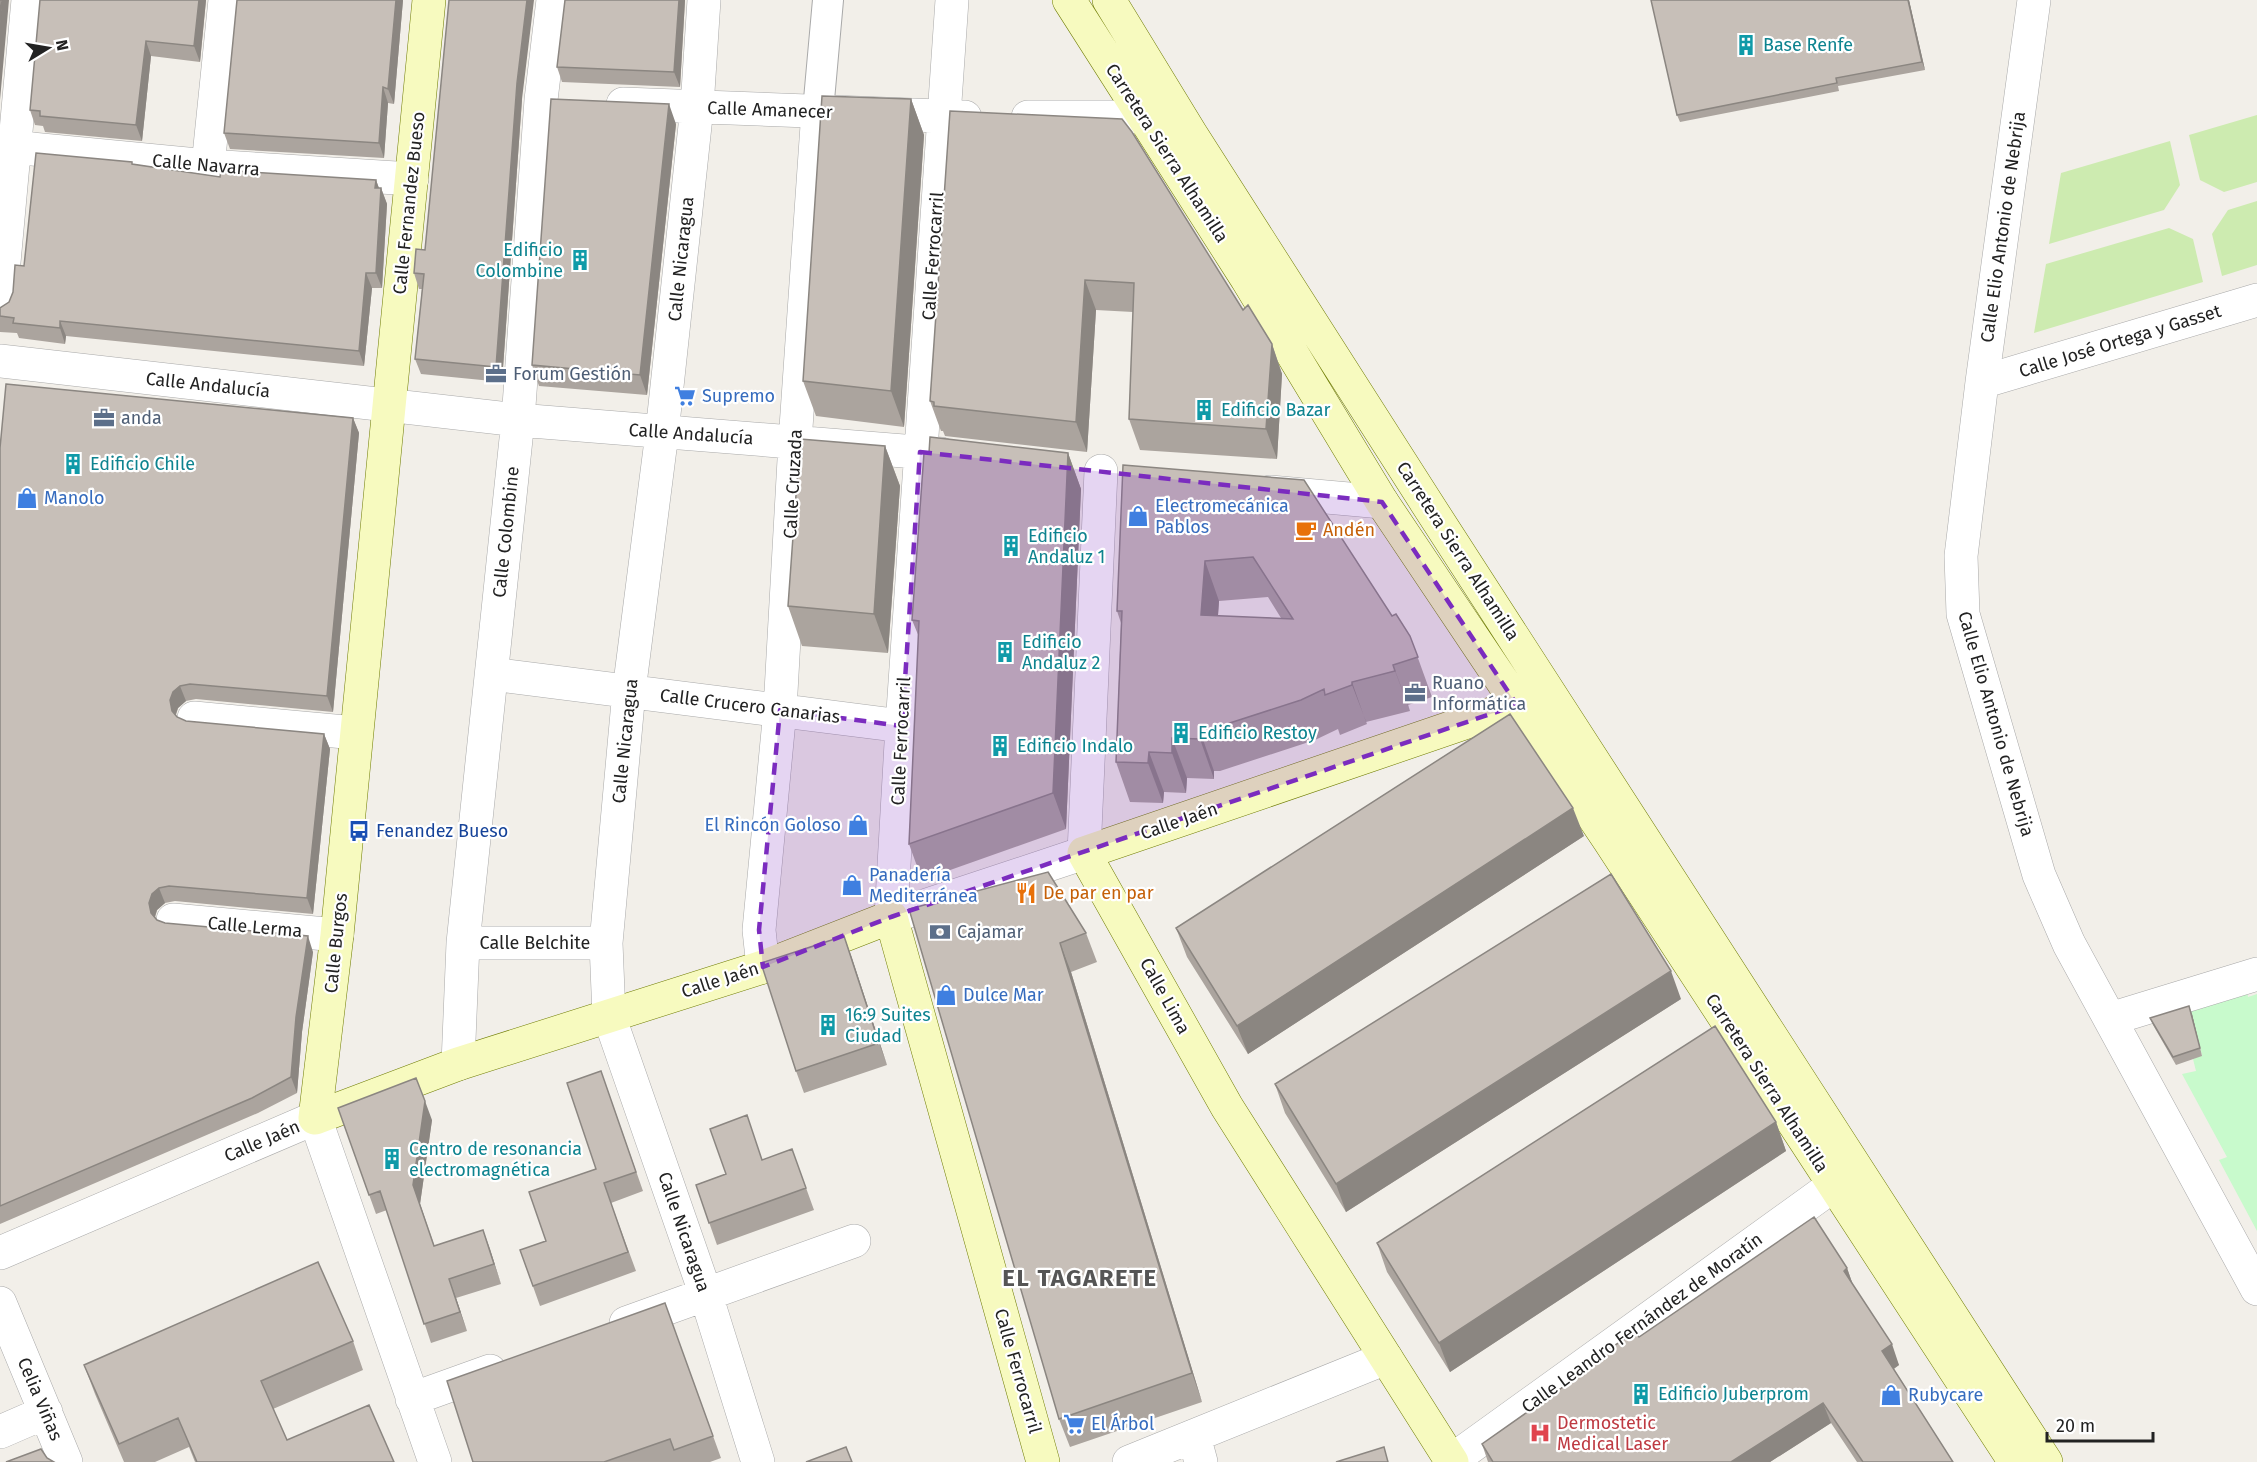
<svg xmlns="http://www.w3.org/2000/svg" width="2257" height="1462" font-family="'Fira Sans',sans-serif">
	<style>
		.grass { fill: #cdebb0 }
		.park { fill: #c8facc }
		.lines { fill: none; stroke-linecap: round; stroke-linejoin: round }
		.pedestrian-casing { stroke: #a9a9a9; stroke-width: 32 }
		.minor-casing { stroke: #a9a9a9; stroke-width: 34 }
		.secondary-casing { stroke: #707d05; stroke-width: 34 }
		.pedestrian { stroke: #fff; stroke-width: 30 }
		.minor { stroke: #fff; stroke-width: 33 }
		.secondary { stroke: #f7fabf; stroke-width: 33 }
		.wall { fill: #aba49e; fill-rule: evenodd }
		.shaded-wall { fill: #8b8681 }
		.building { fill: #c7bfb8; stroke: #8b8681; stroke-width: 1.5; fill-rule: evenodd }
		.marked { fill: #7b2cbf; fill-opacity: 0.2; stroke: #7b2cbf; stroke-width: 4.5; stroke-dasharray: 12 8; stroke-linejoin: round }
		.labels { text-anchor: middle; stroke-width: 4.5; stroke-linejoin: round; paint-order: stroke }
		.culture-label { font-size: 18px; fill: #0d838f; stroke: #fff; text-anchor: start }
		.street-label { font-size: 18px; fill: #222; stroke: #fff }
		.service-label { font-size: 18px; fill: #4e5e75; stroke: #fff; text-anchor: start }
		.shop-label { font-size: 18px; fill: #366cbe; stroke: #fff; text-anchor: start }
		.food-label { font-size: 18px; fill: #c56008; stroke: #fff; text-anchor: start }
		.transit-label { font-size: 18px; fill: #164399; stroke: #fff; text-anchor: start }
		.health-label { font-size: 18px; fill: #be3a42; stroke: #fff; text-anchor: start }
		.district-label { font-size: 24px; font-weight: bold; letter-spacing: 1.5px; fill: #555; stroke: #fff }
	</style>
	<rect width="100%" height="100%" fill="#f2efe9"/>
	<path class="grass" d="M2257 115V182L2224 192 2200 180 2189 135Z
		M2170 141 2180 185 2164 210 2049 244 2061 173Z
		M2257 201V265L2222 276 2212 234 2228 210Z
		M2169 228 2193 239 2203 282 2034 333 2046 264Z"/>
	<path class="park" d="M2246 985 2248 997 2257 994V1231L2219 1160 2227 1157 2182 1074 2196 1071 2193 1059 2202 1055 2189 1004Z"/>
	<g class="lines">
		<defs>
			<path id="pedestrian" d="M818 111 828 0"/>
			<path id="minor" d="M704 0 697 107 662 433 629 691 606 943 609 1016 706 1295 758 1462
				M952 0 902 726 891 917 1084 853 1101 471
				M2034 0 1982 382 1961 556 1963 614 2039 875 2069 944 2257 1289
				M623 104 965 117
				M1028 117H1143
				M0 146 208 166 412 179
				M208 166 225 0
				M0 306 28 0
				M0 361 518 420 941 454
				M1982 382 2257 300
				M1270 492 1382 502
				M492 674 902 726
				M194 718 356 733
				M173 920 337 935
				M463 943H606
				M763 967 759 930 780 710 795 442 818 111
				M2110 1019 2257 974
				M458 1064 463 943 518 420 541 100 553 0
				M0 1253 315 1118 435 1462
				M0 1303 66 1462
				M626 1323 854 1241
				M412 1399 490 1371
				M0 1432 46 1412
				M1194 1436 1201 1462
				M1451 1461 1834 1185
				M1129 1462 1386 1358"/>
			<path id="secondary" d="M429 0 337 935 315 1118 458 1064 763 967 891 917 1043 1462
				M1069 0 1247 279 1382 502 1609 840 2015 1462
				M1109 0 1191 134 1426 502 2046 1462
				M1452 1462 1227 1107 1084 853 1517 705"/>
		</defs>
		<use href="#pedestrian" class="pedestrian-casing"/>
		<use href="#minor" class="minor-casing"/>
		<use href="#secondary" class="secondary-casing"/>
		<use href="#pedestrian" class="pedestrian"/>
		<use href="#minor" class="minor"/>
		<use href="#secondary" class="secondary"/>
	</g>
	<path class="wall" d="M40 0H206L200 62 151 56 142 141 45 132 43 126 35 125 30 110Z
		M403 0 394 104 388 103 384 158 230 149 224 133Z
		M565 0H685L680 87 562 82 557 67Z
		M1651 0H1909L1925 70 1838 86 1839 91 1680 122 1677 115Z
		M522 99 502 382 421 374 415 359 422 289H419L414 273 425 250Z
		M911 99 924 135 904 427 816 416 803 381Z
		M950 111 1243 310 1272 344 1282 374 1277 459 1140 450 1129 419 1133 312 1096 310 1087 452 945 436 943 431H941L930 401Z
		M676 124 647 395 539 386 532 365Z
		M133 164 220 177 376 180 379 188H381L387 204 382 288H372L364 366 66 336 65 344 19 338 17 333 0 332V308L9 302 24 266Z
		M353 418 359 433 333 712 196 699 186 701 178 708 176 715 177 717 186 721 324 734 330 749 313 914 175 901 165 903 157 910 155 918 157 920 165 923 313 952 302 1032 297 1093 258 1113 0 1224V448Z
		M885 446 900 486 888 653 802 646 788 606Z
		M1068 453 1081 489 1066 829 922 880 909 844 919 637 912 620Z
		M1123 465 1392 616 1410 636 1432 697 1408 705 1410 711 1366 722 1367 724 1340 735 1338 729 1315 740 1220 771H1214V779L1187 778 1186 793 1164 792 1163 803 1130 802 1116 762 1121 623 1117 611ZM1268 597 1281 618 1218 616 1219 601Z
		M1584 836 1248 1054 1187 957 1176 928Z
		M909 909 1086 933 1097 962 1071 972 1202 1402 1070 1447 1059 1419Z
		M844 936 887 1065 804 1093 796 1071Z
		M1681 999 1346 1212 1285 1113 1275 1084Z
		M2192 1014 2202 1056 2176 1065 2153 1025 2150 1018Z
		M601 1071 643 1191 611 1203 636 1271 540 1306 520 1250 546 1241 596 1169Z
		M338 1108 432 1120 420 1204 434 1246 483 1230 501 1284 456 1298 467 1331 431 1343 387 1210 376 1214Z
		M1776 1122 1786 1151 1450 1372 1387 1272 1377 1243Z
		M792 1149 814 1210 717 1245 696 1185Z
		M1847 1268 1853 1285 1899 1365 1894 1369 1953 1462H1857L1831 1423 1770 1462H1488L1482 1444 1579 1375 1577 1370 1639 1337Z
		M665 1303 721 1458 710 1462H473Z
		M353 1341 363 1370 273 1409 287 1440 394 1462H195L189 1447 155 1462H124L95 1394 84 1365Z"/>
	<path class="shaded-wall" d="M2 0H9L0 100V23Z
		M199 0H206L200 62 194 46Z
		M396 0H403L394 104 388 89Z
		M527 0H534L522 99 502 382 496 367 517 83Z
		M679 0H685L680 87 674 72Z
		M1908 0H1909L1925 70 1922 62Z
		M146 41 151 56 142 141 136 125Z
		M383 87 388 103 384 158 379 143Z
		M911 99 924 135 904 427 891 391Z
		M669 104 676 124 647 395 640 375Z
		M376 180 381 194V188L387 204 382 288 376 273Z
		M366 273 372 288 364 366 359 351Z
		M1085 280 1096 310 1087 452 1076 422Z
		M60 321 66 336 65 344 60 328Z
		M1272 344 1282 374 1277 459 1266 429Z
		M353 418 359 433 333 712 327 696Z
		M885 446 900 486 888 653 874 614Z
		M1068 453 1081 489 1066 829 1053 793Z
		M1205 561 1219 601 1215 655 1201 615Z
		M1393 665 1408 705 1410 711 1395 671Z
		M1352 682 1366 722 1367 724 1352 685Z
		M180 686 186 701 178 708 175 716 172 711 170 700 173 692Z
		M1200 731 1214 771V779L1200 739Z
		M324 734 330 749 313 914 307 898Z
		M1172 738 1187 778 1186 793 1172 753Z
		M1149 752 1164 792 1163 803 1148 763Z
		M1573 808 1584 836 1248 1054 1237 1026Z
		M159 888 165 903 157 910 154 919 151 913 149 903 152 894Z
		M308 936 313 952 302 1032 297 1093 291 1077 296 1017Z
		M844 936 852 958 887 1065 879 1043Z
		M1060 943 1071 972 1202 1402 1192 1373Z
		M1671 971 1681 999 1346 1212 1336 1184Z
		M2189 1006 2192 1014 2202 1056 2200 1048Z
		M425 1101 432 1120 420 1204 441 1265 413 1185Z
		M1776 1122 1786 1151 1450 1372 1439 1343Z
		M483 1230 490 1249 501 1284 494 1264Z
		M1847 1268 1854 1288 1844 1271Z
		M449 1279 456 1298 467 1331 460 1312Z
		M1892 1344 1899 1365 1890 1371 1882 1351Z
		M1823 1403 1831 1423 1770 1462H1731Z"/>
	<path class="building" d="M0 0H2L0 23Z
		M40 0H199L194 46 146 41 136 125 40 116V111L30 110Z
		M237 0H396L388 89 383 87 379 143 224 133Z
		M449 0H527L517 83 496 367 415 359 424 274 414 273 416 249 425 250Z
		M565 0H679L674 72 557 67Z
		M1651 0H1908L1922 62 1836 78 1837 83 1677 115Z
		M822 96 911 99 891 391 803 381Z
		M551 99 669 104 640 375 532 365Z
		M950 111 1122 119 1132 132 1243 310 1248 305 1272 344 1266 429 1129 419 1134 283 1085 280 1076 422 934 406V402L930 401Z
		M36 153 132 162V164L220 177 221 170 376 180 375 188H381L376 273H366L359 351 60 321V328L13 323 14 318 0 316V308L9 302 13 292 15 265 24 266Z
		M6 384 353 418 327 696 190 684 180 686 173 692 170 700 172 711 177 717 186 721 324 734 307 898 169 886 159 888 152 894 149 903 151 913 157 920 165 923 308 936 296 1017 291 1077 252 1098 0 1206V448Z
		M930 437 1068 453 1053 793 909 844 919 621 912 620 924 453H929Z
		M800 439 885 446 874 614 788 606Z
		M1123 465 1304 480 1392 616 1396 614 1410 636 1418 657 1393 665 1395 671 1352 682V685L1325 695 1324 689 1301 700 1205 731H1200V739L1172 738V753L1149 752 1148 763 1116 762 1122 611H1117ZM1253 557 1293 619 1201 615 1205 561Z
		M1510 714 1573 808 1237 1026 1176 928Z
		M1048 872 1086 933 1060 943 1192 1373 1059 1419 909 909Z
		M1611 874 1671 971 1336 1184 1275 1084Z
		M844 936 879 1043 796 1071 761 963Z
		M2189 1006 2200 1048 2173 1057 2150 1018Z
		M1715 1026 1776 1122 1439 1343 1377 1243Z
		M601 1071 636 1172 604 1183 628 1252 533 1286 520 1250 546 1241 529 1192 596 1169 567 1083Z
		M416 1078 425 1101 413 1185 434 1246 483 1230 494 1264 449 1279 460 1312 424 1324 380 1191 369 1195 338 1108Z
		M747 1115 762 1160 792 1149 806 1188 709 1223 696 1185 726 1174 710 1129Z
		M1814 1217 1847 1268 1844 1271 1892 1344 1882 1351 1953 1462H1863L1823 1403 1731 1462H1493L1482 1444 1580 1375 1577 1370 1635 1332 1639 1337Z
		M318 1262 353 1341 261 1381 287 1440 369 1405 394 1462H197L178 1418 119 1444 84 1365Z
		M665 1303 713 1436 674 1450 670 1439 604 1462H473L447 1381Z
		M846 1447 852 1462H806Z
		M1384 1447 1388 1462H1336Z
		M41 1449 47 1458 54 1462H6Z"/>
	<path class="marked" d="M920 452 1382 502 1517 705 891 917 763 967 759 930 780 710 902 726Z"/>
	<defs>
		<symbol id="building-bare" viewBox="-9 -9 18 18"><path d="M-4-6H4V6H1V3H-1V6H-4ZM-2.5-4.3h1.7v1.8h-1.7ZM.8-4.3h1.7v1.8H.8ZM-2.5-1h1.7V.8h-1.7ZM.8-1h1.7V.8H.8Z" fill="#0f9aa8" stroke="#fff" stroke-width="2.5" paint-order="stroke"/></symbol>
		<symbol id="office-bare" viewBox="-9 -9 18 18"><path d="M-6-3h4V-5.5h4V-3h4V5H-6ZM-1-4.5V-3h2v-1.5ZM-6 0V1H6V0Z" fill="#5c6f8a" stroke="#fff" stroke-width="2.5" paint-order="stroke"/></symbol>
		<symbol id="supermarket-bare" viewBox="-9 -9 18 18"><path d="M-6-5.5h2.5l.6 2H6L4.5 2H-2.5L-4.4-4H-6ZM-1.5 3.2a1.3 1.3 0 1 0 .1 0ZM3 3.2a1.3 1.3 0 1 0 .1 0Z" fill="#3f7fe0" stroke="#fff" stroke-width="2.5" paint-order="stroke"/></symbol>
		<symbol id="shop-bare" viewBox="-9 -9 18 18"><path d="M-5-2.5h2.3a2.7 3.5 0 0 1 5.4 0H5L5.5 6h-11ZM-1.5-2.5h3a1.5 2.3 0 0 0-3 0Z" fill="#3f7fe0" stroke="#fff" stroke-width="2.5" paint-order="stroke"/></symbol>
		<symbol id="cafe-bare" viewBox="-9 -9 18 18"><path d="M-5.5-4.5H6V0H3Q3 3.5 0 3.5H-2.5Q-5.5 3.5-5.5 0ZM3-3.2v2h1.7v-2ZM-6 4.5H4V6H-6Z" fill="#e8710a" stroke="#fff" stroke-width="2.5" paint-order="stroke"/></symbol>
		<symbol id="bus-bare" viewBox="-9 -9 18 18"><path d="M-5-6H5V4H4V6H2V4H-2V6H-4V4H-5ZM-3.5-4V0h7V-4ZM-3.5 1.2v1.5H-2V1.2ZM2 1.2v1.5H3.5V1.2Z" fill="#1a4fb4" stroke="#fff" stroke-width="2.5" paint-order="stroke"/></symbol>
		<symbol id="restaurant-bare" viewBox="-9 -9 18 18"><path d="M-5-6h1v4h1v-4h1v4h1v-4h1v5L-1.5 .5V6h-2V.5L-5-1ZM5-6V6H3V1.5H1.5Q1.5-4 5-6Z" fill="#e8710a" stroke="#fff" stroke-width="2.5" paint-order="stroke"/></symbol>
		<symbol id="bank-bare" viewBox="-9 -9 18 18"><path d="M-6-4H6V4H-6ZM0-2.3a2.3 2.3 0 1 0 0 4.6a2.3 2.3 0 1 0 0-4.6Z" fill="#5c6f8a" stroke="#fff" stroke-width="2.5" paint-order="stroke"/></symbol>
		<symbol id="hospital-bare" viewBox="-9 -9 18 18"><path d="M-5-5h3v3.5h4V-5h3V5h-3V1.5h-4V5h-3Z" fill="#e0444e" stroke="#fff" stroke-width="2.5" paint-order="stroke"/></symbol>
	</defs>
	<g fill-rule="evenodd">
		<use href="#building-bare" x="1731" y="30" width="30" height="30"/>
		<use href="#building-bare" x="565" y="245" width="30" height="30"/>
		<use href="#office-bare" x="481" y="359" width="30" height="30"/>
		<use href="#supermarket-bare" x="670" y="381" width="30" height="30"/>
		<use href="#building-bare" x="1189" y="395" width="30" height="30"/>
		<use href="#office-bare" x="89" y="403" width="30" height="30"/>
		<use href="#building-bare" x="58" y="449" width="30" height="30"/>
		<use href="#shop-bare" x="12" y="483" width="30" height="30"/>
		<use href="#shop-bare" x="1123" y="501" width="30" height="30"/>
		<use href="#cafe-bare" x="1291" y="515" width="30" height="30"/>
		<use href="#building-bare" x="996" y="531" width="30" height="30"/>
		<use href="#building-bare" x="990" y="637" width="30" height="30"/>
		<use href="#office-bare" x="1400" y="678" width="30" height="30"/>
		<use href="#building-bare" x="1166" y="718" width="30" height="30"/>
		<use href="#building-bare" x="985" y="731" width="30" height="30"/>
		<use href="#shop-bare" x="843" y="810" width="30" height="30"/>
		<use href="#bus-bare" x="344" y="816" width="30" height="30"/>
		<use href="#shop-bare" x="837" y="870" width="30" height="30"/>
		<use href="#restaurant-bare" x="1011" y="878" width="30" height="30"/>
		<use href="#bank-bare" x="925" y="917" width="30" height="30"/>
		<use href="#shop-bare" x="931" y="980" width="30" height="30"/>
		<use href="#building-bare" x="813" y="1010" width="30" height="30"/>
		<use href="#building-bare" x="377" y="1144" width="30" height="30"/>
		<use href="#building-bare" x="1626" y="1379" width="30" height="30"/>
		<use href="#shop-bare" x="1876" y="1380" width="30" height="30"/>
		<use href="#supermarket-bare" x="1059" y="1409" width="30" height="30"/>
		<use href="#hospital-bare" x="1525" y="1418" width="30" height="30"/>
	</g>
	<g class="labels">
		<g class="culture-label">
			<text x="1763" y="51">Base Renfe</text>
			<text x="563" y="256" text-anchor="end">Edificio<tspan x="563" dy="21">Colombine</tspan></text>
			<text x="1221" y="416">Edificio Bazar</text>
			<text x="90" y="470">Edificio Chile</text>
			<text x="1028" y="542">Edificio<tspan x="1028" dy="21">Andaluz 1</tspan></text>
			<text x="1022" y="648">Edificio<tspan x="1022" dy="21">Andaluz 2</tspan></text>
			<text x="1198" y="739">Edificio Restoy</text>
			<text x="1017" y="752">Edificio Indalo</text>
			<text x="845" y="1021">16:9 Suites<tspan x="845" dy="21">Ciudad</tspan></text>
			<text x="409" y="1155">Centro de resonancia<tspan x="409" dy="21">electromagnética</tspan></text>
			<text x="1658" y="1400">Edificio Juberprom</text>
		</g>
		<g class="street-label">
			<text transform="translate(770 110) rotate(2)" y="6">Calle Amanecer</text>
			<text transform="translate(1167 153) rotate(57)" y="6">Carretera Sierra Alhamilla</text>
			<text transform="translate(206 165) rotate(5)" y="6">Calle Navarra</text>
			<text transform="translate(409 203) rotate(-84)" y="6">Calle Fernandez Bueso</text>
			<text transform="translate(2003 227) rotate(-82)" y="6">Calle Elio Antonio de Nebrija</text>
			<text transform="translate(933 256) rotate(-86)" y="6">Calle Ferrocarril</text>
			<text transform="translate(681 259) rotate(-84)" y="6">Calle Nicaragua</text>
			<text transform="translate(2120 341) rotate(-17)" y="6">Calle José Ortega y Gasset</text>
			<text transform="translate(208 385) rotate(6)" y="6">Calle Andalucía</text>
			<text transform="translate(691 434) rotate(4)" y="6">Calle Andalucía</text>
			<text transform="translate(793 484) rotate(-87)" y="6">Calle Cruzada</text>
			<text transform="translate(506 532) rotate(-84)" y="6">Calle Colombine</text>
			<text transform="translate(1458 551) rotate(57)" y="6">Carretera Sierra Alhamilla</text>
			<text transform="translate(750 706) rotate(7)" y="6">Calle Crucero Canarias</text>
			<text transform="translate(1996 724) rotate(74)" y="6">Calle Elio Antonio de Nebrija</text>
			<text transform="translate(625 741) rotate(-84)" y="6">Calle Nicaragua</text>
			<text transform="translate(901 741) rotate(-87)" y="6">Calle Ferrocarril</text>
			<text transform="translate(1179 821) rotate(-19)" y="6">Calle Jaén</text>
			<text transform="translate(255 927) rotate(5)" y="6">Calle Lerma</text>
			<text transform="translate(336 943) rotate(-84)" y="6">Calle Burgos</text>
			<text x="535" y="949">Calle Belchite</text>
			<text transform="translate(720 980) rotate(-18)" y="6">Calle Jaén</text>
			<text transform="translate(1165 996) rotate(61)" y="6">Calle Lima</text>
			<text transform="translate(1767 1083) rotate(57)" y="6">Carretera Sierra Alhamilla</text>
			<text transform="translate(262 1141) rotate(-23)" y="6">Calle Jaén</text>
			<text transform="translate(684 1232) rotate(71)" y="6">Calle Nicaragua</text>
			<text transform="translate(1642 1323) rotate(-36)" y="6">Calle Leandro Fernández de Moratín</text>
			<text transform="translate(1018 1371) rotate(74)" y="6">Calle Ferrocarril</text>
			<text transform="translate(40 1399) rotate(67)" y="6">Celia Viñas</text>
		</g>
		<g class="service-label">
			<text x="513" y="380">Forum Gestión</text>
			<text x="121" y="424">anda</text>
			<text x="1432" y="689">Ruano<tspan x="1432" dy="21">Informática</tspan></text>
			<text x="957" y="938">Cajamar</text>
		</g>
		<g class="shop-label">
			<text x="702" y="402">Supremo</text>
			<text x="44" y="504">Manolo</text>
			<text x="1155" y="512">Electromecánica<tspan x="1155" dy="21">Pablos</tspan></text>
			<text x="841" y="831" text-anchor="end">El Rincón Goloso</text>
			<text x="869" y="881">Panadería<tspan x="869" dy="21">Mediterránea</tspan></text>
			<text x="963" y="1001">Dulce Mar</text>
			<text x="1908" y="1401">Rubycare</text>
			<text x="1091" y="1430">El Árbol</text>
		</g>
		<g class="food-label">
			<text x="1323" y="536">Andén</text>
			<text x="1043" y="899">De par en par</text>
		</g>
		<g class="transit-label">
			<text x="376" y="837">Fenandez Bueso</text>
		</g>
		<g class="health-label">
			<text x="1557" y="1429">Dermostetic<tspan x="1557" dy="21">Medical Laser</tspan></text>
		</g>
		<g class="district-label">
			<text x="1080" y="1286">EL TAGARETE</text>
		</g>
	</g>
	<g transform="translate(48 48) rotate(79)" stroke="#ffffff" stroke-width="4.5" paint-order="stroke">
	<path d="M0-4.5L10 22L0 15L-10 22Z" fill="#222222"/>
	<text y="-9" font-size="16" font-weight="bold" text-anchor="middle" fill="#222222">N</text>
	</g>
	<path d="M2047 1432v9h106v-9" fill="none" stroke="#222222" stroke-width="3"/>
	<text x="2056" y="1432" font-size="18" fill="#222222" stroke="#ffffff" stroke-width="4.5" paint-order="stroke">20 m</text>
</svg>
